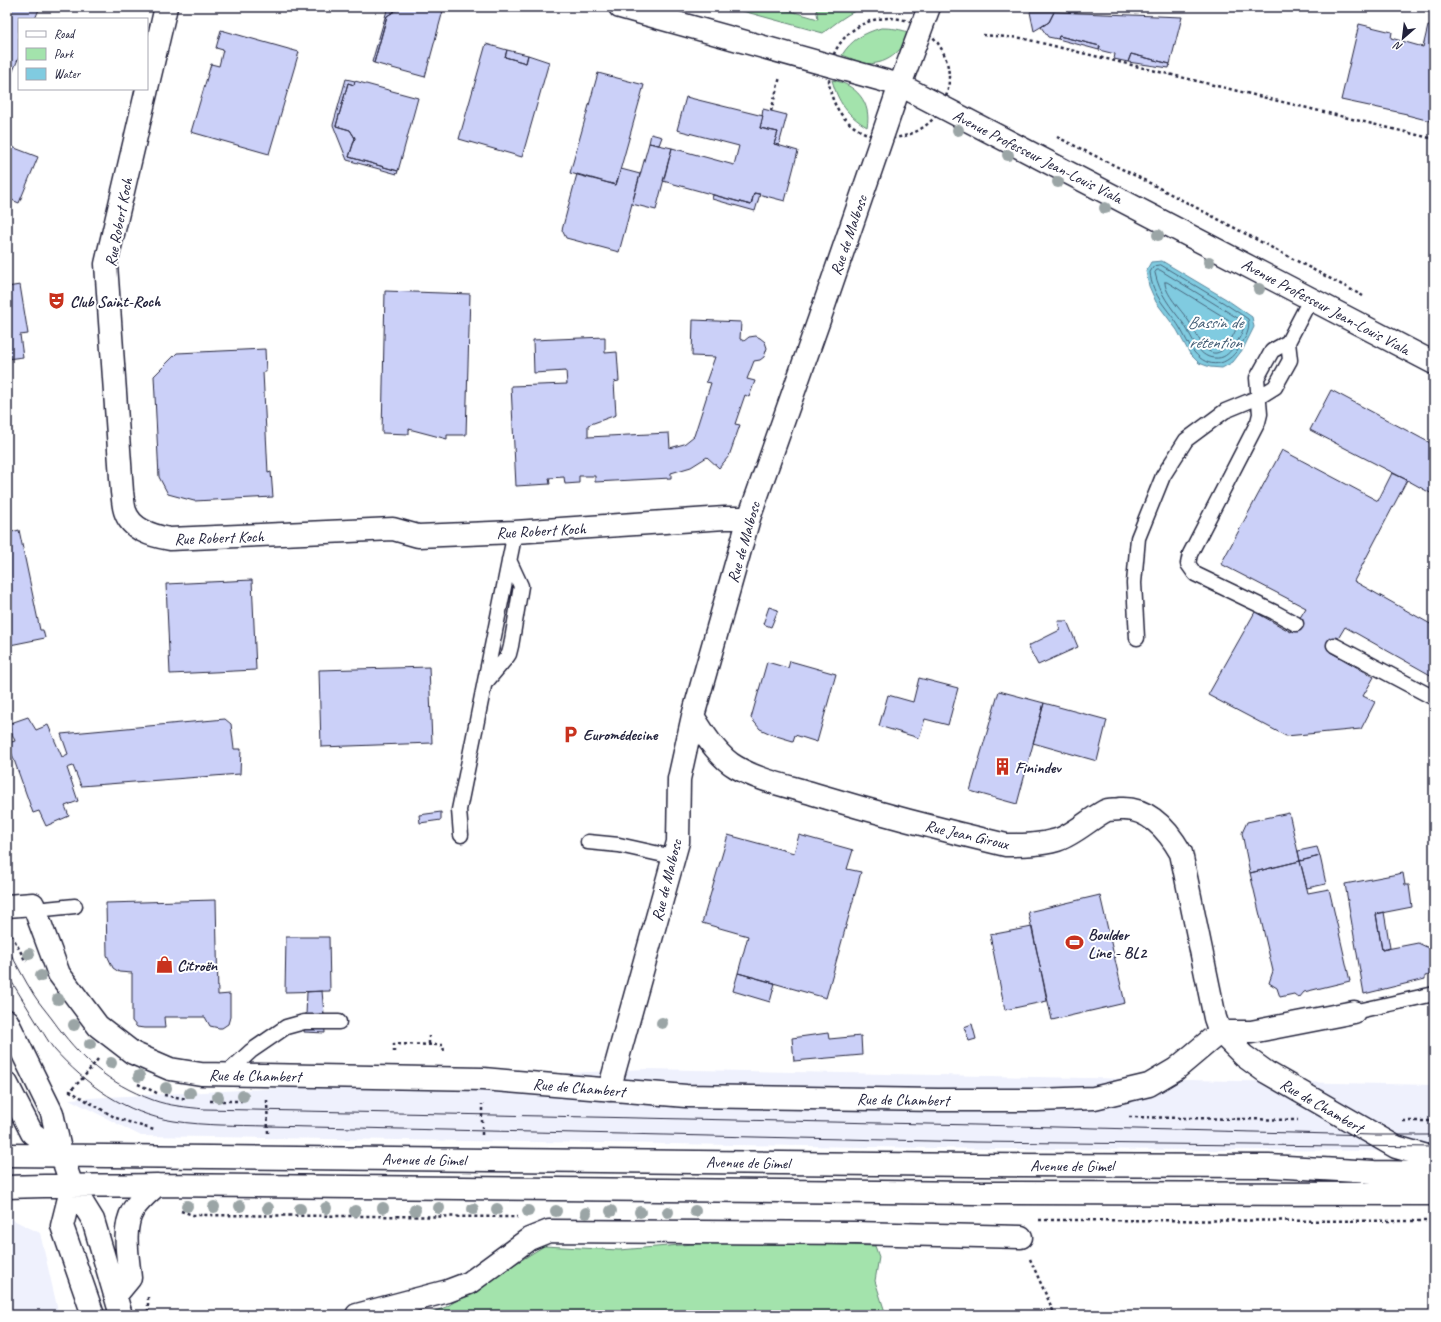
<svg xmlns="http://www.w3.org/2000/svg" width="1441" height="1322" font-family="Caveat,sans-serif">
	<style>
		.built { fill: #eff1fd }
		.green { fill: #a3e3ac; stroke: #628274 }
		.water { fill: #80cbe0; stroke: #5a879e }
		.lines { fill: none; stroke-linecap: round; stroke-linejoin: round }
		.shore { stroke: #48667d; stroke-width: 1 }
		.building { fill: #cbd0f8; stroke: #22223b }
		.lane-casing { stroke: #22223b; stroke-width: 17 }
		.street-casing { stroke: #22223b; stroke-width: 25 }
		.secondary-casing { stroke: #22223b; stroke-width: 25 }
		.path { stroke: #22223b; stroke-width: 2.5; stroke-dasharray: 3 3; stroke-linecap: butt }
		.lane { stroke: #fff; stroke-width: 14 }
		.street { stroke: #fff; stroke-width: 22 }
		.secondary { stroke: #fff; stroke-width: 22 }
		.tram { stroke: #22223b; stroke-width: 1 }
		.tree { fill: #9ba5a6 }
		.labels { text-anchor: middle; stroke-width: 4; stroke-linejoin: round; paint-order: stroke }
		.street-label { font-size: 16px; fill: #22223b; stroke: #fff }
		.poi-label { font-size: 16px; font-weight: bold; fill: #22223b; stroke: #fff; text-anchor: start }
		.water-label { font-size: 17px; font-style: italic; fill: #435d75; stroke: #fff }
	</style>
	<rect width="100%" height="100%" fill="#fff"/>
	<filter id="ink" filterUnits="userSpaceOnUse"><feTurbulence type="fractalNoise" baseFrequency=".025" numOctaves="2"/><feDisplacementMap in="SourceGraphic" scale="8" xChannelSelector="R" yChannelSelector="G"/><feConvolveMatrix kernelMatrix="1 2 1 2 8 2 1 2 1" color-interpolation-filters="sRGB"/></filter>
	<g filter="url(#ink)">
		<path class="built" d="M646 1069 1434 1085V1151L997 1149 141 1136 69 1099Z
			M7 1217 40 1233 59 1315H7Z"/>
		<path class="green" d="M728 7H777L818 19 816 7H865C849 12 836 23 823 33Z
			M881 28C892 28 900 29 911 33 902 51 886 67 863 63 856 61 849 57 842 55 851 40 864 33 881 28Z
			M832 80C856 84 872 103 867 127 847 115 838 102 832 80Z
			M730 1241 875 1246 879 1257 875 1281 886 1315H426L446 1307 544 1246 619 1250Z"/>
		<path class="water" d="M1162 261 1226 299 1252 317 1254 327 1243 349 1233 362 1222 368 1210 367 1199 363 1190 354 1177 330 1156 302 1149 286 1146 271 1151 262Z"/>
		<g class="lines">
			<path class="shore" d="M1161 265 1224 303 1248 319C1251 329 1245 339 1239 348 1227 366 1209 370 1194 352 1188 345 1185 336 1180 328 1168 308 1152 297 1150 272L1154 266Z
				M1157 270H1160L1244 322C1245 329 1238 341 1234 347 1228 354 1224 359 1214 358 1197 357 1192 335 1183 323 1170 306 1160 295 1155 273Z
				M1165 282H1167L1237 325V327C1231 341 1218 367 1202 344 1197 337 1194 328 1188 320 1182 311 1164 293 1165 282Z"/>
		</g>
		<path class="building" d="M7 7H40L35 19H19V57L7 85Z
			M388 7H401L387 16 374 63 372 62Z
			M401 7H444L425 77 374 63 387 16Z
			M1030 12H1054L1049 22 1034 31Z
			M1054 12 1182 17 1170 64 1131 54 1128 62 1114 59 1115 54 1099 50 1100 46 1059 36 1058 39 1048 37 1041 27 1049 22Z
			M1359 24 1392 32 1391 38 1423 47 1428 26 1434 27V122L1407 115V114L1341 100Z
			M221 30 299 52 269 154 191 132 211 64 219 66 223 50 216 48Z
			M1059 36 1100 46 1099 50 1058 39Z
			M486 44 507 50 505 57 526 63 528 55 549 62 522 157 459 139Z
			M507 50 528 55 526 63 505 57Z
			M1131 54 1170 64 1169 68 1128 62Z
			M598 73 644 85 616 185 570 173Z
			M346 79 355 81 354 85 348 83 336 126 350 130 355 138 349 157 398 171 397 174 347 160 333 125Z
			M355 81 418 98 398 171 349 157 355 138 350 130 336 126 348 83 354 85Z
			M686 97 763 116 760 128 778 132 774 144 798 151 785 201 754 193 751 205 663 181 672 148 734 165 739 146 677 130Z
			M763 109 787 115 779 145 774 144 778 132 760 128 763 116H762Z
			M651 134 662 137 659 145 649 143Z
			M649 143 672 148 656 210 632 204Z
			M7 145 38 157 19 203 7 198Z
			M621 169 640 174 619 252 566 238 562 230 577 174 616 185Z
			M754 193 760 194 755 211 712 199 713 195 751 205Z
			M20 285 28 334 20 335 23 357 7 359V287Z
			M385 291 470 294 466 435H447V439L409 429V434L382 433Z
			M693 320 741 322 740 339 744 341 749 337 756 336 760 338 765 342 767 348 764 357 760 360 754 361 747 379 755 381 749 397 745 395 735 424 740 425 729 456 719 468 707 457 691 467 671 473V478L595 482V476H579V483L565 484 564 477 549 478 550 484 516 486 511 386 567 384 566 371 534 373 533 340 605 337V353L617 352 619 381 614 382 616 415 588 425V437L669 433 670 448 684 444 694 436 711 383 706 382 715 357 692 356Z
			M265 349 266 372H263L268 473 271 472 273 497 194 501 168 494 159 477 154 376 177 353Z
			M1331 390 1434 445V495L1407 480 1310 430Z
			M1282 450 1378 501 1392 473 1407 480 1354 581 1434 626V677L1345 627 1330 652 1374 677 1363 696 1375 702 1361 729 1286 736 1208 695 1255 612 1291 632 1306 608 1221 564Z
			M7 511 12 532 19 530 40 630H43L45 638 10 645 11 650 7 651Z
			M252 580 256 670 170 674 166 584Z
			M769 607 778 610 771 627 763 624Z
			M1058 621H1067L1078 647 1038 665 1028 646 1060 630Z
			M790 661 836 674 817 742 795 735 793 741 773 735 760 729 751 718 767 662 788 668Z
			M429 667 432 743 321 747 319 670Z
			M919 678 958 688 948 725 925 719 919 738 879 726 888 695 913 702Z
			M999 691 1044 703 1017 804 970 791Z
			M1044 703 1107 720 1097 761 1033 743Z
			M28 717 36 730 48 725 62 757 68 754 61 734 225 719 231 724 234 749H241L240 774 81 786 73 766 67 768 78 801 65 806 69 816 46 826 39 811 33 813 8 743 15 741 8 724Z
			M441 812V820L420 823 419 815Z
			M1289 813 1300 861 1250 873 1242 833 1247 822Z
			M728 835 794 853 799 835 853 850 847 869 861 872 826 998 738 973 748 936 702 923Z
			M1317 847 1320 856 1300 861 1298 851Z
			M1320 856 1326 884 1307 888 1300 861Z
			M1300 861 1308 893 1329 889 1350 981 1304 992 1299 998 1294 994 1280 997 1277 988 1269 983 1273 971 1250 873Z
			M1403 873 1405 885H1409L1412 907 1376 914 1382 950 1418 943 1431 949 1434 964V974L1425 976V979L1364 994 1345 884Z
			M1100 895 1125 1003 1052 1020 1028 912Z
			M216 900 218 995 230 994V1017L228 1024 222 1028H219L210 1026 205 1017H164L165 1028H144L137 1027 132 1021V973L119 972 113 968 107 955 106 903Z
			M1384 912 1390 948 1382 950 1376 914Z
			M1032 927 1047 1001 1005 1010 990 935Z
			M286 937H329L330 991 285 992Z
			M738 973 775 983 770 1002 733 991Z
			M322 991 324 1014 306 1015 307 992Z
			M324 1014 325 1033 304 1032 306 1015Z
			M972 1024 976 1039 969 1041 964 1027Z
			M828 1033 829 1039 861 1036 862 1055 794 1061 792 1038Z"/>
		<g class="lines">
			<defs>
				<path id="lane" d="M1296 624 1274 612 1195 574 1188 564 1190 554 1258 422 1260 414 1257 378 1272 351 1288 342 1311 298
					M1137 638 1134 583 1138 538 1163 476 1186 440 1225 411 1259 397 1275 387 1290 360 1288 342
					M1334 645 1434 698
					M487 681 507 657 509 654 511 646 521 586 509 560
					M461 835 459 810 515 532
					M588 842 619 845 673 857
					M35 910 75 906
					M1354 1012 1434 994
					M225 1075 251 1051 286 1027 304 1022H339"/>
				<path id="street" d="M620 7 900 85 1434 363
					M147 88 166 7
					M147 89 106 264 122 492C123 498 123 505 125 511 131 530 152 536 170 539L393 529 418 536 515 532 725 518H749
					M693 716C703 733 720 758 736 767 760 781 788 786 814 794 877 813 942 830 1006 845 1023 845 1040 845 1057 840 1073 835 1090 819 1105 811 1109 809 1115 810 1120 809 1149 807 1168 830 1181 853L1215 1018 1220 1032 1244 1056 1266 1072 1396 1147 1434 1158
					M7 906 33 904 59 974 98 1026 133 1053 170 1069 201 1074 483 1079 686 1096 938 1100H1037L1094 1098 1149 1085 1176 1069 1220 1032H1251L1354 1012
					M609 1090 678 842 679 779 693 716 749 518 819 320 900 85 929 7
					M357 1315 448 1291 469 1283 529 1239 549 1231 855 1233 1021 1237"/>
				<path id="secondary" d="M7 1021 52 1113 61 1154 72 1186 93 1220 121 1315
					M7 1084 32 1133 61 1154
					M7 1155 975 1165 1269 1166 1374 1172 1434 1173
					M72 1186 62 1226 93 1315
					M7 1187C57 1185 107 1186 157 1185L977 1193 1434 1194
					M116 1295 130 1278C128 1258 122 1228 133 1210 139 1200 148 1193 157 1185"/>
			</defs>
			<use href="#lane" class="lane-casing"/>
			<use href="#street" class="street-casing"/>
			<use href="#secondary" class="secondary-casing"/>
			<path class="path" d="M829 78a60 60 0 1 1 120 0a60 60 0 1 1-120 0Z
				M983 35 1021 38 1434 139
				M771 111 780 77
				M1057 137 1146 181 1363 296
				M9 930 26 962
				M429 1044V1036
				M394 1052V1044L443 1045 444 1052H445
				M98 1059 83 1078 70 1091 116 1118 154 1130
				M138 1084 159 1094
				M164 1095 187 1099
				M267 1100 268 1133
				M210 1101H242
				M1129 1117 1298 1120
				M1403 1121H1434
				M482 1135V1104
				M181 1211 193 1215 518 1217
				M1039 1220 1434 1221
				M1030 1259 1055 1315
				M148 1297V1315"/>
			<use href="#lane" class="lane"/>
			<use href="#street" class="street"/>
			<use href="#secondary" class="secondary"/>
			<path class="tram" d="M7 947C16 963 24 979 34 995 39 1003 46 1011 52 1019 80 1058 107 1083 153 1100 169 1106 187 1107 204 1109L976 1125 1373 1135H1434
				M7 974C18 992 29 1010 40 1028 45 1035 49 1043 54 1049 85 1084 126 1114 174 1121 205 1126 237 1125 268 1126L975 1142 1434 1147"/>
		</g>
		<g class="tree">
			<circle cx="958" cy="130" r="6"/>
			<circle cx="1008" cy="155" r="6"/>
			<circle cx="1058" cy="182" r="6"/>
			<circle cx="1105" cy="208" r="6"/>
			<circle cx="1158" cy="235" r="6"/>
			<circle cx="1209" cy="262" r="6"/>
			<circle cx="1259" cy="289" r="6"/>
			<circle cx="29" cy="954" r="6"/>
			<circle cx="41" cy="976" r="6"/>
			<circle cx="58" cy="999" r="6"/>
			<circle cx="662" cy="1023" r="6"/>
			<circle cx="74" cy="1025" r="6"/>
			<circle cx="90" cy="1044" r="6"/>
			<circle cx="111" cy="1063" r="6"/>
			<circle cx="139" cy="1076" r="6"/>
			<circle cx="166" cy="1088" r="6"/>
			<circle cx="190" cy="1093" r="6"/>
			<circle cx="243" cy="1096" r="6"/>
			<circle cx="218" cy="1097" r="6"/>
			<circle cx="187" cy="1206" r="6"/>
			<circle cx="240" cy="1206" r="6"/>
			<circle cx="214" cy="1207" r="6"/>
			<circle cx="268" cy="1208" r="6"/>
			<circle cx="326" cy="1208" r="6"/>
			<circle cx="383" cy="1208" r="6"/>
			<circle cx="439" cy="1208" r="6"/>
			<circle cx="300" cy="1209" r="6"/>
			<circle cx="473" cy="1209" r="6"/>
			<circle cx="497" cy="1209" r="6"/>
			<circle cx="415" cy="1210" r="6"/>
			<circle cx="355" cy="1211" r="6"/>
			<circle cx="528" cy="1211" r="6"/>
			<circle cx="556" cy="1211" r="6"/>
			<circle cx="611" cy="1211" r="6"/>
			<circle cx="695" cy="1211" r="6"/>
			<circle cx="640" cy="1212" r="6"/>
			<circle cx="668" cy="1212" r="6"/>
			<circle cx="586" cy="1213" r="6"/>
		</g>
	</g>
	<defs>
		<symbol id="theatre-bare" viewBox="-9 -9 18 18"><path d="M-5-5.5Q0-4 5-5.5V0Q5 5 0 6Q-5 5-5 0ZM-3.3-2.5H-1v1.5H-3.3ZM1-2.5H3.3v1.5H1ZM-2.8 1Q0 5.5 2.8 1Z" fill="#c8321e" stroke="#fff" stroke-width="2.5" paint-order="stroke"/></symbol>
		<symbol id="parking-bare" viewBox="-9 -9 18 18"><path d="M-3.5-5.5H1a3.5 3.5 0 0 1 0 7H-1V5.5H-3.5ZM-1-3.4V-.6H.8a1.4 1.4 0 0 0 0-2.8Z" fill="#c8321e" stroke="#fff" stroke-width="2.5" paint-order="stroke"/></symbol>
		<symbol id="building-bare" viewBox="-9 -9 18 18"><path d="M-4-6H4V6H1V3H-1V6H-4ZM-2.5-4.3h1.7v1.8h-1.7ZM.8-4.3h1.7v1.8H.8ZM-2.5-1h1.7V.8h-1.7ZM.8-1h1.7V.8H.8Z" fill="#c8321e" stroke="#fff" stroke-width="2.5" paint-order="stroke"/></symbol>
		<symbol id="stadium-bare" viewBox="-9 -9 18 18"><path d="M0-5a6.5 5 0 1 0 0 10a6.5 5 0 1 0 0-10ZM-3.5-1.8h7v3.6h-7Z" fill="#c8321e" stroke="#fff" stroke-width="2.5" paint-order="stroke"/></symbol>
		<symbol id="shop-bare" viewBox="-9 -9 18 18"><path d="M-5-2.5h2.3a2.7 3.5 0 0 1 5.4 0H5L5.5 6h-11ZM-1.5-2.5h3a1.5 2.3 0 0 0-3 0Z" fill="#c8321e" stroke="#fff" stroke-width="2.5" paint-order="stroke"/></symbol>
	</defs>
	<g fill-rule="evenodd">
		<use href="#theatre-bare" x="44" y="288" width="25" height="25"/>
		<use href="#parking-bare" x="558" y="722" width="25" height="25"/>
		<use href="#building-bare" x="990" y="754" width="25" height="25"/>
		<use href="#stadium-bare" x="1062" y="930" width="25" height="25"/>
		<use href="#shop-bare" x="152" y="952" width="25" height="25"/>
	</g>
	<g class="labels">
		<g class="street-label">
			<text transform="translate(1038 156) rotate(27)" y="6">Avenue Professeur Jean-Louis Viala</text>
			<text transform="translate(118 222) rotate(-79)" y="6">Rue Robert Koch</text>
			<text transform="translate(848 235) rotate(-71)" y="6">Rue de Malbosc</text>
			<text transform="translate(1326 306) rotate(28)" y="6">Avenue Professeur Jean-Louis Viala</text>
			<text transform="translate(541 530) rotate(-3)" y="6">Rue Robert Koch</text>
			<text transform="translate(219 537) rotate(-2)" y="6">Rue Robert Koch</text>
			<text transform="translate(743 542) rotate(-74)" y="6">Rue de Malbosc</text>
			<text transform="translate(967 834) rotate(13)" y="6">Rue Jean Giroux</text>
			<text transform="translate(666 880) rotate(-76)" y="6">Rue de Malbosc</text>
			<text transform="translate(255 1075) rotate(1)" y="6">Rue de Chambert</text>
			<text transform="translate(579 1087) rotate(5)" y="6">Rue de Chambert</text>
			<text transform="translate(903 1099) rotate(1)" y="6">Rue de Chambert</text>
			<text transform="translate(1322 1105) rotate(30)" y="6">Rue de Chambert</text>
			<text transform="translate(424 1159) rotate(1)" y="6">Avenue de Gimel</text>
			<text transform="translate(748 1162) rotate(1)" y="6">Avenue de Gimel</text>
			<text x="1072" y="1171">Avenue de Gimel</text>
		</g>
		<g class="poi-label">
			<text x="70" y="307">Club Saint-Roch</text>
			<text x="583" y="740">Euromédecine</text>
			<text x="1015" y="773">Finindev</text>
			<text x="1088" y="940">Boulder<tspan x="1088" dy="18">Line - BL2</tspan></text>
			<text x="177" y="971">Citroën</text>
		</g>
		<g class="water-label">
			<text x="1215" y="328">Bassin de<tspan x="1215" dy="20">rétention</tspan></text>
		</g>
	</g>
	<rect width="1441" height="1322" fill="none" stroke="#fff" stroke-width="24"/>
	<rect x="12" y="12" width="1417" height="1298" fill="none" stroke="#22223b" stroke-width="1.5" filter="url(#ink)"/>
	<rect x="18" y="18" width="130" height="72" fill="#ffffff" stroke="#a7a7b1"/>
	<rect x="26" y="31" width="20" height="6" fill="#ffffff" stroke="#a7a7b1"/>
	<text x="54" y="38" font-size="12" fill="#22223b">Road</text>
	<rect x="26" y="48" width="20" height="12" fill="#a3e3ac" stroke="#a7a7b1"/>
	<text x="54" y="58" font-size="12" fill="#22223b">Park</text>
	<rect x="26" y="68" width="20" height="12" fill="#80cbe0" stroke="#a7a7b1"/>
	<text x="54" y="78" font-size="12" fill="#22223b">Water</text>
	<g transform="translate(1403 38) rotate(208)" stroke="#ffffff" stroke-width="3" paint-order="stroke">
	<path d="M0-3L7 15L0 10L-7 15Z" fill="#22223b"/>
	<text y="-6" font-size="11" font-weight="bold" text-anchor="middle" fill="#22223b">N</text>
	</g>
</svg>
